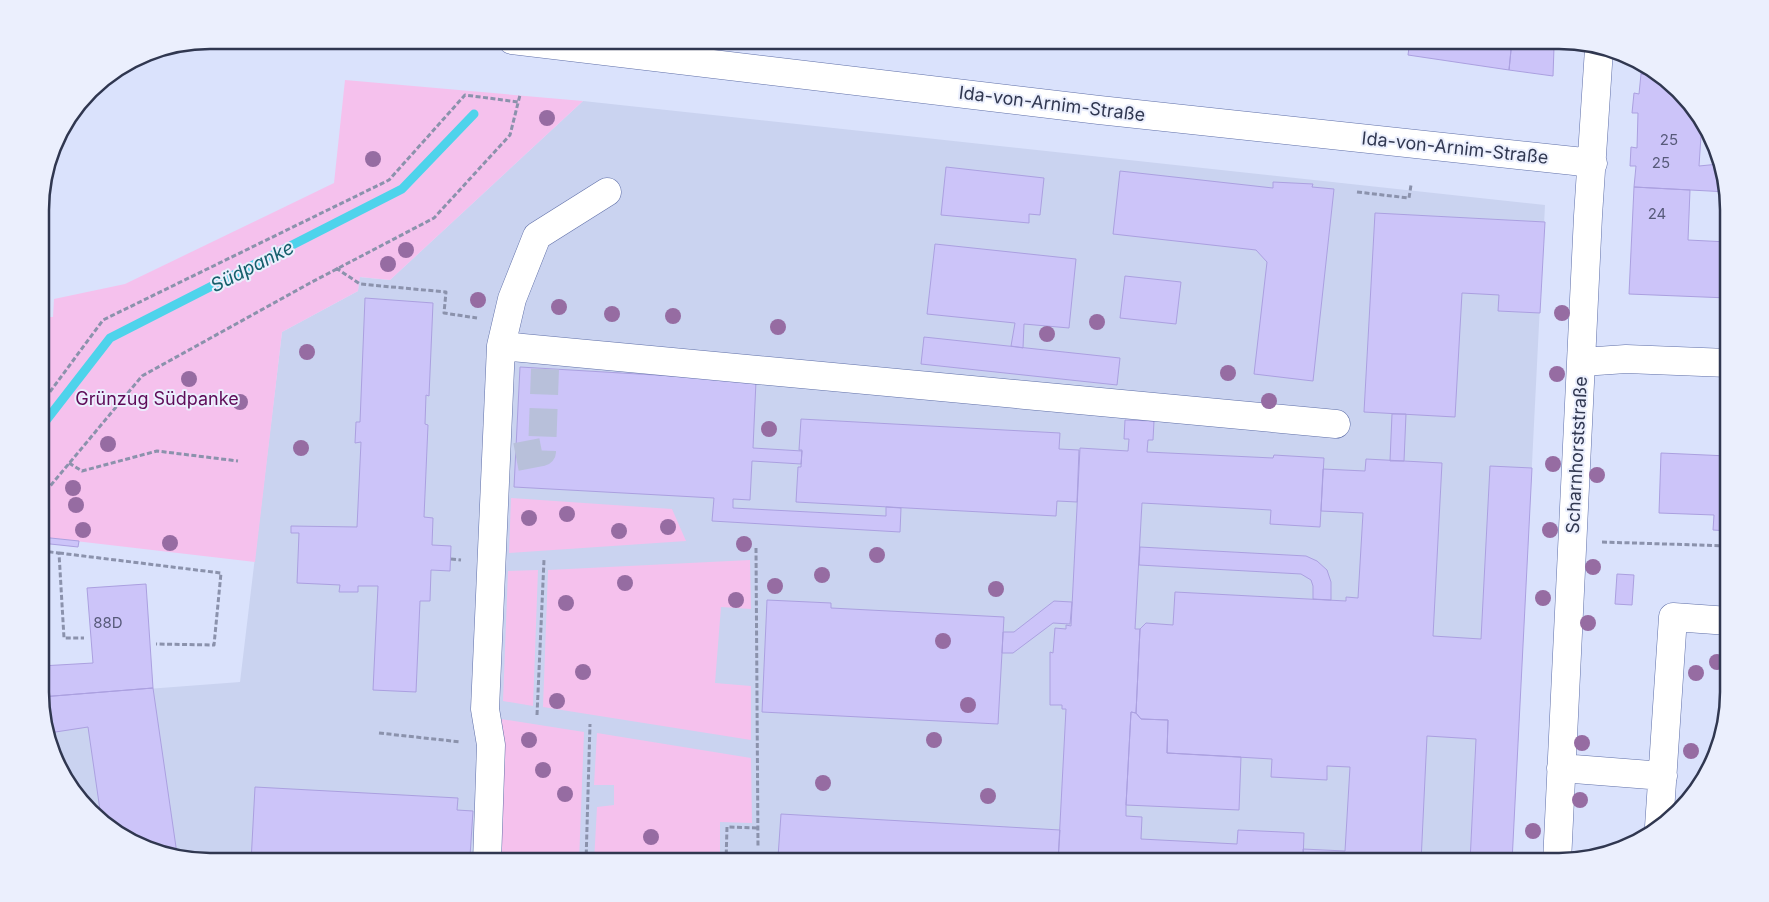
<svg xmlns="http://www.w3.org/2000/svg" width="1769" height="902" font-family="Inter,sans-serif">
	<style>
		.built { fill: #cad3f0 }
		.green { fill: #f5c1ed }
		.lines { fill: none; stroke-linecap: round; stroke-linejoin: round }
		.stream { stroke: #4ed3eb; stroke-width: 9 }
		.building { fill: #ccc4f9; stroke: #aba0e0 }
		.minor-tunnel { stroke: #b8c0da; stroke-width: 28; stroke-dasharray: 28 14; stroke-linecap: butt }
		.minor-casing { stroke: #5f6fa8; stroke-width: 29 }
		.path { stroke: #8b92ac; stroke-width: 3; stroke-dasharray: 5 2.5; stroke-linecap: butt }
		.minor { stroke: #fff; stroke-width: 28 }
		.tree { fill: #966ca2 }
		.labels { text-anchor: middle; stroke-width: 4; stroke-linejoin: round; paint-order: stroke }
		.number-label { font-size: 15px; fill: #575a7a }
		.street-label { font-size: 18px; fill: #303750; stroke: #ebeffd }
		.park-label { font-size: 18px; fill: #5e0b58; stroke: #ebeffd }
		.water-label { font-size: 19px; font-style: italic; fill: #16606c; stroke: #ebeffd }
		.rim { fill: none; stroke: #303750; stroke-width: 2.5 }
	</style>
	<rect width="100%" height="100%" fill="#dae2fc"/>
	<path class="built" d="M583 101 1545 205 1512 862H210L135 845 75 795 41 715V697L240 682 282 332 358 291 359 277 390 280Z"/>
	<path class="green" d="M345 80 583 101 390 280 360 277 358 291 282 332 255 562 41 537V353H49L50 317H53L54 299 125 284 334 183Z
		M511 498 672 509 686 541 509 553Z
		M750 560 751 609 721 607 715 683 751 686V740L543 707 548 570Z
		M538 570 533 706 503 701 508 571Z
		M501 719 584 732 579 862H494Z
		M597 733 751 758 752 823 720 822V862H594L597 807 614 805V785H594Z"/>
	<g class="lines">
		<path class="stream" d="M41 427 110 338 402 189 474 114"/>
	</g>
	<path class="building" d="M1313 40H1337L1336 46 1313 43Z
		M1410 40H1512L1509 70 1408 55Z
		M1510 40H1554V47L1512 40Z
		M1512 40 1554 47 1553 76 1509 70Z
		M1641 63 1654 75 1641 74Z
		M1641 74 1654 75 1700 115 1702 121 1699 166 1719 164 1728 192 1634 187 1636 166H1630L1631 147 1637 148 1638 113H1632L1634 93 1639 94Z
		M946 167 1044 178 1040 215 1029 214V223L941 215Z
		M1120 171 1273 188V182L1313 184 1312 187 1334 189 1313 381 1254 374 1267 262 1256 250 1113 234Z
		M1634 187 1690 190 1688 240 1728 242V298L1629 294Z
		M1375 213 1545 222 1540 313 1498 311 1499 295 1462 293 1455 417 1364 412Z
		M935 244 1076 259 1069 328 1024 324 1023 348 1011 346 1015 323 927 314Z
		M1125 276 1181 282 1176 324 1120 318Z
		M365 298 433 303 429 396 426 395 425 424 428 425 424 517 433 518 432 545 451 546 450 571 431 570 430 601H420L416 692 373 690 378 586H358V592H339L340 585 297 583 299 533H291V526L357 527 361 442 355 443 356 422H360Z
		M924 337 1120 358 1117 385 921 364Z
		M520 367 756 381 753 448 802 451 801 464 752 461 750 500 733 499V508L886 516V507L901 508 900 532 712 521 714 498 514 487Z
		M1392 414H1406L1404 461H1390Z
		M801 419 1060 433 1059 449 1079 450 1077 502 1057 501 1056 516 796 502 798 467H801L802 450H799Z
		M1125 420 1154 421 1153 440H1148L1147 452 1273 458 1274 455 1324 458 1320 527 1270 524 1271 510 1142 503 1135 629H1140L1136 713 1131 712 1126 805V816L1142 817 1141 839 1237 844 1238 830 1304 833 1303 862H1058L1066 709H1062V705H1050V652L1053 653 1055 628 1066 629V625L1071 626 1080 448 1128 451 1129 439H1124Z
		M1661 453 1728 456 1729 531 1713 530 1714 515 1659 513Z
		M1366 459 1442 463 1433 636 1481 639 1490 466 1532 468 1512 862H1470L1476 739 1427 736 1421 862H1303V849L1345 851 1350 767 1327 766V780L1271 777 1272 759 1167 753 1168 720 1141 719 1136 713 1140 629 1146 623 1173 625 1175 592 1346 601V597L1358 598 1363 513 1321 511 1323 469 1365 471Z
		M41 537 79 541 78 547 41 543Z
		M1140 547 1306 556 1317 561 1327 570 1331 582V600L1313 599V586L1311 580 1301 574 1139 565Z
		M1617 574 1634 575 1632 605 1615 604Z
		M146 584 153 688 41 697V666L93 663 87 588Z
		M767 600 831 603V608L1004 617 998 724 762 712Z
		M1054 601 1072 602 1070 624 1053 623 1013 653H1002L1003 632H1014Z
		M153 688 177 854 135 845 101 817 88 727 49 733 41 715V697Z
		M1131 712 1136 713 1141 719 1168 720 1167 753 1241 757 1239 810 1126 805Z
		M255 787 458 798 457 810 473 811 470 856 454 855 453 862H251Z
		M781 814 1060 830 1058 862H828V860L778 857Z"/>
	<g class="lines">
		<path class="minor-tunnel" d="M516 457 542 452 545 369"/>
		<defs>
			<path id="minor" d="M512 40 1099 110 1593 163
				M501 346 512 299 537 236 607 192
				M1582 362 1626 359 1728 363
				M1561 768 1663 776
				M1659 827 1673 617 1729 621
				M487 862 491 745 485 709 501 346 1336 424
				M1557 862 1588 216 1599 49"/>
		</defs>
		<use href="#minor" class="minor-casing"/>
		<path class="path" d="M1357 192 1409 198 1411 185
			M336 268 360 284 446 292 444 313 477 318
			M41 404 103 320 389 180 465 95 518 102
			M69 463 82 471 157 451 238 461
			M41 497 142 376 310 283 434 218 510 135 520 95
			M1602 542 1729 546
			M756 548 758 848
			M41 551 59 553 64 638H84
			M59 553 221 573 214 645 156 644
			M451 559 461 560
			M537 715 544 560
			M379 733 461 742
			M586 862 590 724
			M726 862 727 827 758 828"/>
		<use href="#minor" class="minor"/>
	</g>
	<g class="tree">
		<circle cx="547" cy="118" r="8"/>
		<circle cx="373" cy="159" r="8"/>
		<circle cx="406" cy="250" r="8"/>
		<circle cx="388" cy="264" r="8"/>
		<circle cx="478" cy="300" r="8"/>
		<circle cx="559" cy="307" r="8"/>
		<circle cx="1562" cy="313" r="8"/>
		<circle cx="612" cy="314" r="8"/>
		<circle cx="673" cy="316" r="8"/>
		<circle cx="1097" cy="322" r="8"/>
		<circle cx="778" cy="327" r="8"/>
		<circle cx="1047" cy="334" r="8"/>
		<circle cx="307" cy="352" r="8"/>
		<circle cx="1228" cy="373" r="8"/>
		<circle cx="1557" cy="374" r="8"/>
		<circle cx="189" cy="379" r="8"/>
		<circle cx="1269" cy="401" r="8"/>
		<circle cx="240" cy="402" r="8"/>
		<circle cx="769" cy="429" r="8"/>
		<circle cx="108" cy="444" r="8"/>
		<circle cx="301" cy="448" r="8"/>
		<circle cx="1553" cy="464" r="8"/>
		<circle cx="1597" cy="475" r="8"/>
		<circle cx="73" cy="488" r="8"/>
		<circle cx="76" cy="505" r="8"/>
		<circle cx="567" cy="514" r="8"/>
		<circle cx="529" cy="518" r="8"/>
		<circle cx="668" cy="527" r="8"/>
		<circle cx="83" cy="530" r="8"/>
		<circle cx="1550" cy="530" r="8"/>
		<circle cx="619" cy="531" r="8"/>
		<circle cx="170" cy="543" r="8"/>
		<circle cx="744" cy="544" r="8"/>
		<circle cx="877" cy="555" r="8"/>
		<circle cx="1593" cy="567" r="8"/>
		<circle cx="822" cy="575" r="8"/>
		<circle cx="625" cy="583" r="8"/>
		<circle cx="775" cy="586" r="8"/>
		<circle cx="996" cy="589" r="8"/>
		<circle cx="1543" cy="598" r="8"/>
		<circle cx="736" cy="600" r="8"/>
		<circle cx="566" cy="603" r="8"/>
		<circle cx="1588" cy="623" r="8"/>
		<circle cx="943" cy="641" r="8"/>
		<circle cx="1717" cy="662" r="8"/>
		<circle cx="583" cy="672" r="8"/>
		<circle cx="1696" cy="673" r="8"/>
		<circle cx="557" cy="701" r="8"/>
		<circle cx="968" cy="705" r="8"/>
		<circle cx="529" cy="740" r="8"/>
		<circle cx="934" cy="740" r="8"/>
		<circle cx="1582" cy="743" r="8"/>
		<circle cx="1691" cy="751" r="8"/>
		<circle cx="543" cy="770" r="8"/>
		<circle cx="823" cy="783" r="8"/>
		<circle cx="565" cy="794" r="8"/>
		<circle cx="988" cy="796" r="8"/>
		<circle cx="1580" cy="800" r="8"/>
		<circle cx="1533" cy="831" r="8"/>
		<circle cx="651" cy="837" r="8"/>
	</g>
	<g class="labels">
		<g class="number-label">
			<text x="1669" y="145">25</text>
			<text x="1661" y="168">25</text>
			<text x="1657" y="219">24</text>
			<text x="108" y="628">88D</text>
		</g>
		<g class="street-label">
			<text transform="translate(1052 104) rotate(7)" y="6">Ida-von-Arnim-Straße</text>
			<text transform="translate(1455 148) rotate(6)" y="6">Ida-von-Arnim-Straße</text>
			<text transform="translate(1577 455) rotate(-87)" y="6">Scharnhorststraße</text>
		</g>
		<g class="park-label">
			<text x="157" y="405">Grünzug Südpanke</text>
		</g>
		<g class="water-label">
			<text transform="translate(252 266) rotate(-27)" y="7">Südpanke</text>
		</g>
	</g>
	<path d="M0 0H1769V902H0ZM210 49H1559A161 161 0 0 1 1720 210V692A161 161 0 0 1 1559 853H210A161 161 0 0 1 49 692V210A161 161 0 0 1 210 49Z" fill="#ebeffd" fill-rule="evenodd"/>
	<path class="rim" d="M210 49H1559A161 161 0 0 1 1720 210V692A161 161 0 0 1 1559 853H210A161 161 0 0 1 49 692V210A161 161 0 0 1 210 49Z"/>
</svg>
